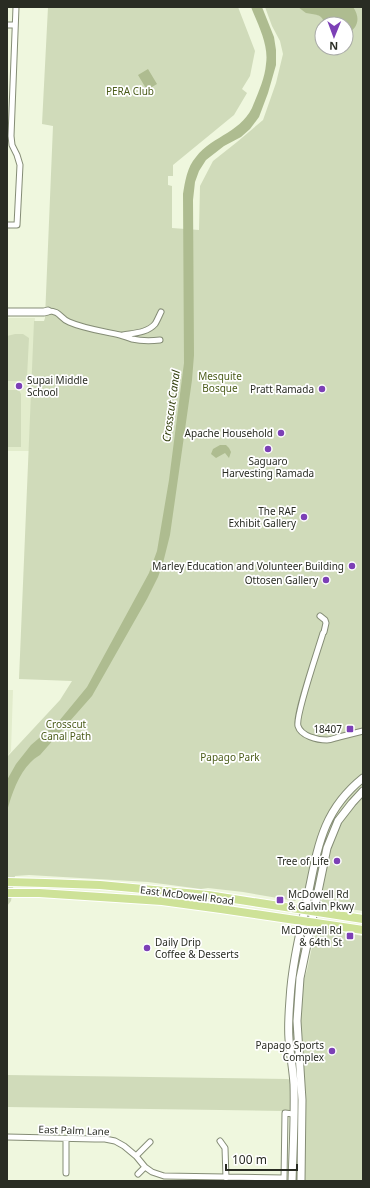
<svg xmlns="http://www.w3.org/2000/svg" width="370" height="1188" font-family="'Noto Sans',sans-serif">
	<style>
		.built { fill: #e2eccc }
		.green { fill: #d0dbba; fill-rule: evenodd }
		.water { fill: #aebc90 }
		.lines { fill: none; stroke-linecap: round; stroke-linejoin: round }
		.street-casing { stroke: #858d76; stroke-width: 7 }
		.secondary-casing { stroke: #858d76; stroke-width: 9 }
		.primary-casing { stroke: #fff; stroke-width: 10 }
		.street { stroke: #fff; stroke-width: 5 }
		.secondary { stroke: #fff; stroke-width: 7 }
		.primary { stroke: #cee298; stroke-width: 8 }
		.poi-dot { fill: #7c40b6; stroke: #fff; stroke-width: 1.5 }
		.labels { text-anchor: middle; stroke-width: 3.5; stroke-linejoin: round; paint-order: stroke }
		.park-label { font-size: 10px; fill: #4b5c1a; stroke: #fff }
		.poi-label { font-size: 10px; fill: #292c23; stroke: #fff; text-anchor: end }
		.street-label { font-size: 10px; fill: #292c23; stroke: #fff }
		.water-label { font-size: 11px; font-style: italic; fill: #313d0a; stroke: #fff }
	</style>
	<rect width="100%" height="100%" fill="#eff7de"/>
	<path class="built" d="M7 318H35L29 451H7Z
		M7 690H13L11 751 7 757Z"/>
	<path class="green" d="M48 7H238L255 51 250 76 242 89 247 93 234 115 173 165V176H168V185L172 186V228L199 230 200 186 213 161 237 142 263 120 276 83 283 54 280 41 272 26 265 7H363V911L324 905 320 900 298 898 295 901 243 892 208 888 201 889 148 882 29 875 15 876 11 901 7 906V757L60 700 72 681 19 679 34 321H44L45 318 53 126 42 124ZM322 24H346V48H322Z
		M15 334H23L29 338 27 377 24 381H7V336Z
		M7 390H19L21 394V447H7Z
		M318 928 363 936V1181H304L305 1110 284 1111 7 1107V1075L287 1079 304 1082 301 1041 300 1008 303 982 307 970 315 933Z"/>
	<path class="water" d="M251 7H262L274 37 276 50V65L268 93 259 117 250 129 241 137 224 146 206 160 199 171 195 182 193 200 194 355 192 380 170 535 163 563 158 577 147 599 92 696 40 755C21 766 13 790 7 811V780L16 764 31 745 59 721 87 687 149 573 157 551 169 480 184 363 183 194C185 182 187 167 196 157 213 135 244 132 254 103 259 91 265 77 266 64 269 45 258 25 251 7Z
		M298 7H353C361 18 358 29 346 34V24H324C323 13 314 15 306 13 303 11 301 9 298 7Z
		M148 69 157 84 147 90 138 75Z
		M220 445H226L229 448 231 452 229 458 225 453 216 458 211 454 213 449Z"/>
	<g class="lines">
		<defs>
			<path id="street" d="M7 25H15
				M7 225H17L20 165 17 155 12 145 11 136 16 7
				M48 311C61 311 59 318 69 322 85 329 103 331 120 335 124 336 128 338 132 339 141 341 151 341 160 340
				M123 335C134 333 147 333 155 324 157 321 159 316 161 312
				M320 616 325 620 326 623 324 632
				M323 633C319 647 295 716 298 726 301 736 317 740 327 740 331 740 335 738 339 737 347 735 355 733 363 731
				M7 1137 95 1139H105L115 1141 124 1146 136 1156 145 1167 152 1172 164 1176 284 1178
				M220 1141 225 1148 226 1178
				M136 1156 150 1142
				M66 1173V1139
				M138 1174 145 1167
				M284 1180 285 1113 293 1114"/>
			<path id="secondary" d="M7 312H44L48 311
				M292 1181C293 1149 295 1116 294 1084 293 1069 290 1054 289 1039 288 1026 289 1012 290 999 292 964 301 929 308 895 318 847 322 811 363 778
				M301 1181 302 1100 297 1021 300 978 327 848 338 821 352 803 363 791"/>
			<path id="primary" d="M7 882 45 883 100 885 208 895 363 919
				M7 893H39L162 901 221 909 363 930"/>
		</defs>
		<use href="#street" class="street-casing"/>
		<use href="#secondary" class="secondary-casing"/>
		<use href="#primary" class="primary-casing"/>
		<use href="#street" class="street"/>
		<use href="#secondary" class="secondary"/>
		<use href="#primary" class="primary"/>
	</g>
	<g class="poi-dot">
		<circle cx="19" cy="386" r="4"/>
		<circle cx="322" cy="389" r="4"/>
		<circle cx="281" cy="433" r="4"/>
		<circle cx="268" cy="449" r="4"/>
		<circle cx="304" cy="517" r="4"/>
		<circle cx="352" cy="566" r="4"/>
		<circle cx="326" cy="580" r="4"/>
		<rect x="346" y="725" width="8" height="8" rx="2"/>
		<circle cx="337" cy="861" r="4"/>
		<rect x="276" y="896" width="8" height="8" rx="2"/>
		<rect x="346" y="932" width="8" height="8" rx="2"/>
		<circle cx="147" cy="948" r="4"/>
		<circle cx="332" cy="1051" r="4"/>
	</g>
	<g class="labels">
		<g class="park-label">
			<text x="130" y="95">PERA Club</text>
			<text x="220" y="380">Mesquite<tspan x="220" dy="12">Bosque</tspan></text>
			<text x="66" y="728">Crosscut<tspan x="66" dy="12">Canal Path</tspan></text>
			<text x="230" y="761">Papago Park</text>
		</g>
		<g class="poi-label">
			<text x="27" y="384" text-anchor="start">Supai Middle<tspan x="27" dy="12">School</tspan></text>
			<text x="314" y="393">Pratt Ramada</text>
			<text x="273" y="437">Apache Household</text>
			<text x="268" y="465" text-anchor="middle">Saguaro<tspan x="268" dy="12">Harvesting Ramada</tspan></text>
			<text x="296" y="515">The RAF<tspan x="296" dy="12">Exhibit Gallery</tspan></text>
			<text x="344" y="570">Marley Education and Volunteer Building</text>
			<text x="318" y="584">Ottosen Gallery</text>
			<text x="342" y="733">18407</text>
			<text x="329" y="865">Tree of Life</text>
			<text x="288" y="898" text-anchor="start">McDowell Rd<tspan x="288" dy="12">&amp; Galvin Pkwy</tspan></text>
			<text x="342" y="934">McDowell Rd<tspan x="342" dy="12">&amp; 64th St</tspan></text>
			<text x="155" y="946" text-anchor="start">Daily Drip<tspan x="155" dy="12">Coffee &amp; Desserts</tspan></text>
			<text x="324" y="1049">Papago Sports<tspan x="324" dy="12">Complex</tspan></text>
		</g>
		<g class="street-label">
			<text transform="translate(187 895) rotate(7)" y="4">East McDowell Road</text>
			<text transform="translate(74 1130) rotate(2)" y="4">East Palm Lane</text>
		</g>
		<g class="water-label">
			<text transform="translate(171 406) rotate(-82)" y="4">Crosscut Canal</text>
		</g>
	</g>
	<rect width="370" height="1188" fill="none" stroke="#292c23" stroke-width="16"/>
	<g transform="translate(334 36) rotate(181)"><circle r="19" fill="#ffffff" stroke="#a9aba7"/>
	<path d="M0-3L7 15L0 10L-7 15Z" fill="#7c40b6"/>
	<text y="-6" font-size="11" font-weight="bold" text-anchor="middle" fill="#292c23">N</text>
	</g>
	<path d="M226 1164v6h71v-6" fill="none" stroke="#292c23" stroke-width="2"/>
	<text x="232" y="1164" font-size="12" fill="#292c23" stroke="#ffffff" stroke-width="3" paint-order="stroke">100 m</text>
</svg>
